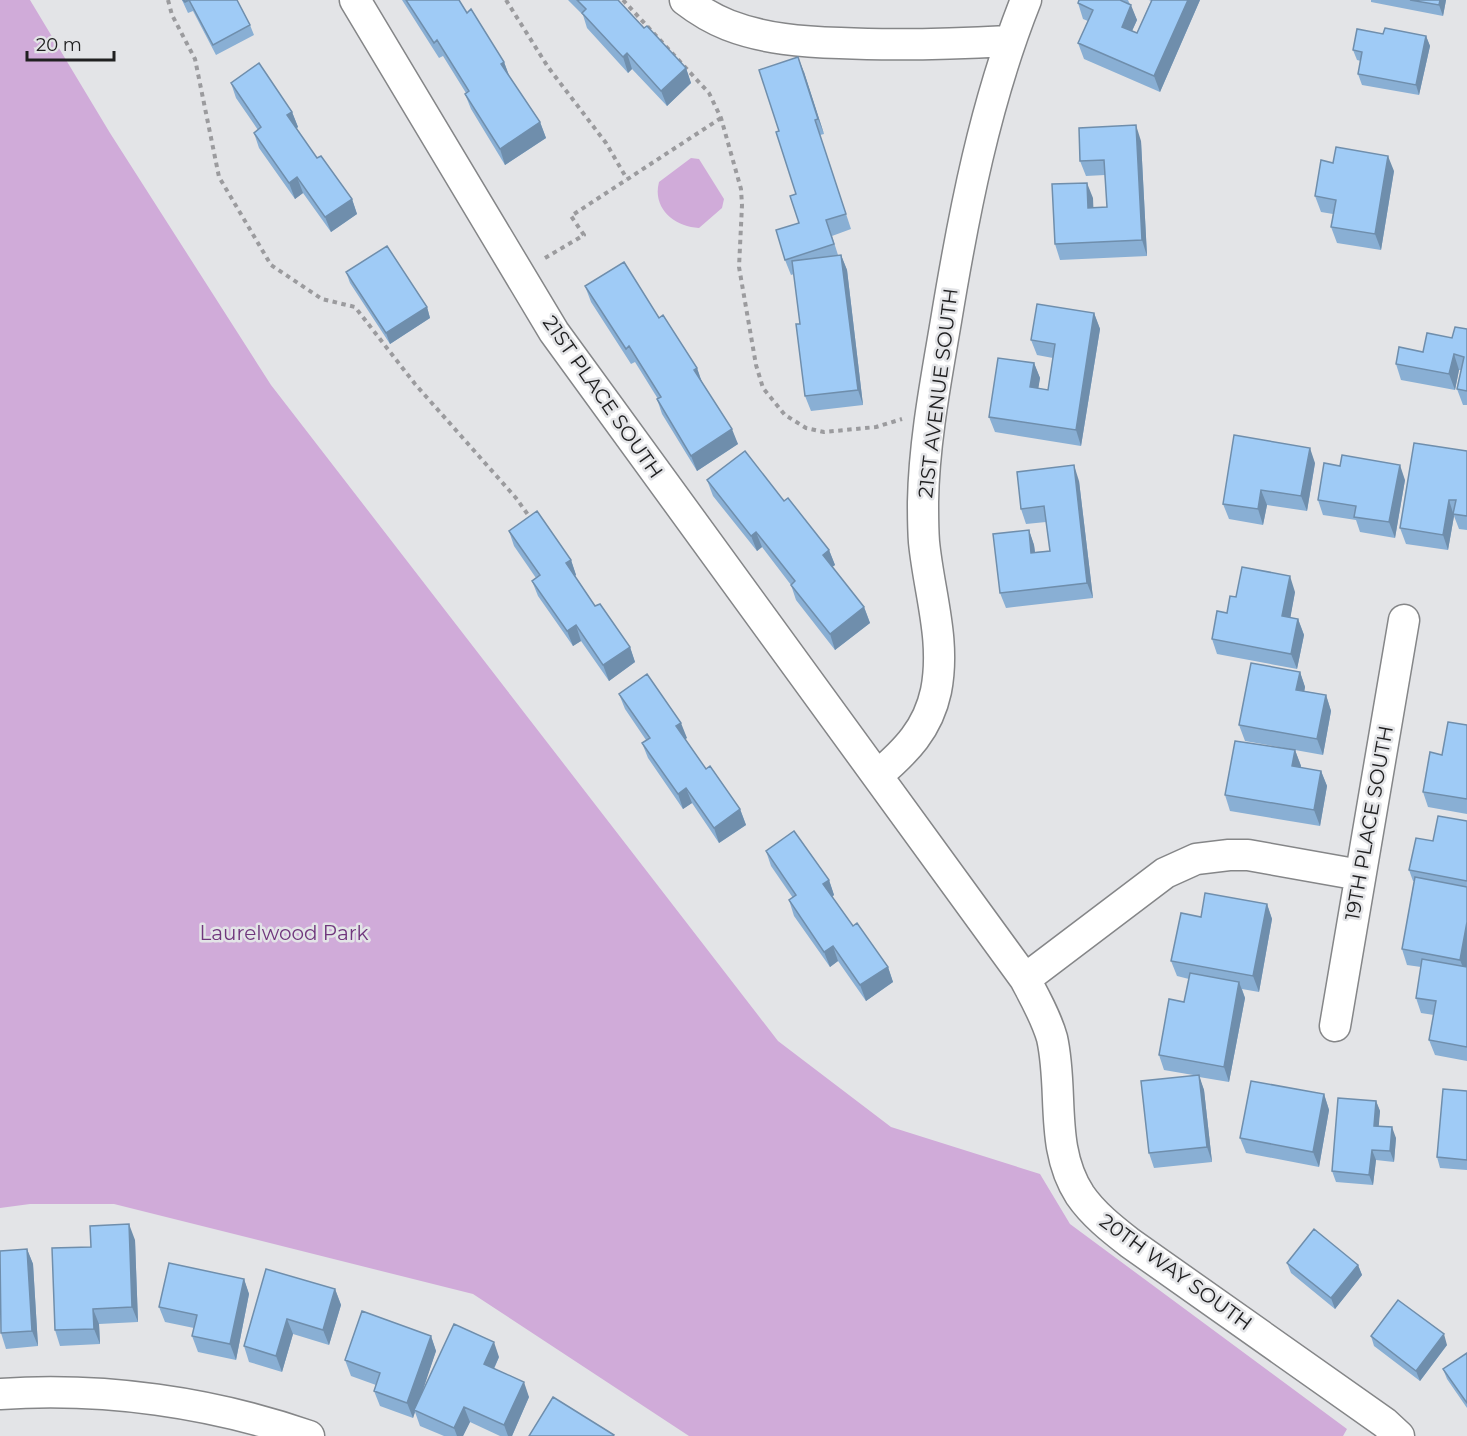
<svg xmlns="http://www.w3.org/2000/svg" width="1467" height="1436" font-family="Montserrat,sans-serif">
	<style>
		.green { fill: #d0abd9 }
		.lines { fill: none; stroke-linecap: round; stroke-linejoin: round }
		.minor-casing { stroke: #858688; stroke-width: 33 }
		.path { stroke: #9b9b9e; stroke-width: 4; stroke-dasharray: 4.5 4.5; stroke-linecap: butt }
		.minor { stroke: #fff; stroke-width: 30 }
		.wall { fill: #89afd4 }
		.shaded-wall { fill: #6f8eac }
		.building { fill: #9fcbf6; stroke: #6f8eac; stroke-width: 1.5 }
		.labels { text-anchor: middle; stroke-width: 5; stroke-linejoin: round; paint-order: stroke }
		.street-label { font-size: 20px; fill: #202021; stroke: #e3e4e7 }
		.park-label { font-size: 20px; fill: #70377d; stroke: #e3e4e7 }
	</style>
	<rect width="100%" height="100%" fill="#e3e4e7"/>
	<path class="green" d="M0 0H30L110 133 271 385 778 1041 891 1127 1040 1174 1070 1224 1347 1429 1343 1436H689L473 1294 114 1204H30L0 1208Z
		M691 158 699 159 724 199 722 208 699 228C674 227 652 208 659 182Z"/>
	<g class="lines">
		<defs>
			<path id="minor" d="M355 0 554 332 1025 979C1035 998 1046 1017 1052 1038 1064 1091 1049 1147 1080 1195 1093 1214 1112 1229 1130 1243L1385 1423 1399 1436
				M685 0C698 10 713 19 728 25 764 39 803 42 840 43 897 46 953 44 1009 41
				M878 775C906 751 928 729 936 691 946 640 929 593 924 542 923 529 923 515 923 502 924 442 936 380 946 321 964 212 985 103 1026 0
				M1025 979 1165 873 1196 859 1229 855H1248L1360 875
				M1335 1026 1404 620
				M0 1394C104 1387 211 1402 309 1436"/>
		</defs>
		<use href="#minor" class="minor-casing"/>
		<path class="path" d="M168 0 172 15 195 59 219 177 271 265 322 299 355 307 415 384 516 498 531 519
			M506 0 548 67 606 143 627 179
			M623 0 709 93 721 118 741 189 742 205 739 267 756 365 763 388 785 415 806 428 824 432 876 427 902 419
			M545 258 584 235 571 216 721 118"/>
		<use href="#minor" class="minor"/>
	</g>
	<path class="wall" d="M182 0H237L250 25 254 35 216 55 193 11 188 13Z
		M402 0H459L467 13 504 62 509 76 540 122 546 138 505 165 471 109 465 94 466 93 443 56 439 58Z
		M568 0H618L644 28 686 68 691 83 667 106 632 69 628 73 587 28 583 15Z
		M1079 0H1128L1137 20 1132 31 1137 33 1151 1 1149 0H1200L1160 92 1084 59 1078 43 1088 21 1083 19 1078 3Z
		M1371 0H1446L1443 16 1371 2Z
		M1383 34 1426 36 1430 46 1419 95 1362 85 1358 74 1361 61 1357 60 1353 50Z
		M804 72 824 134 820 135 851 229 832 236 838 255H841L847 270 863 405 811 411 805 396 800 324 794 274 791 275 785 260 799 223 796 194 779 131Z
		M231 83 292 112 298 127 296 129 317 158 352 199 357 214 331 232 303 193 295 199 259 148 254 133 258 130 236 98Z
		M1141 141 1147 256 1060 260 1055 244 1093 198V208L1107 207 1105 175 1086 176 1080 161Z
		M1394 171 1381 250 1337 243 1331 227 1333 214 1321 212 1315 196Z
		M346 272 427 307 430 318 390 344 350 283Z
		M585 286 659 318 697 368 702 382 738 444 697 471 662 414 657 399H658L635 362 631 364 591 302Z
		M1094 313 1100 329 1081 446 995 432 989 417 1034 363 1040 378 1038 388 1048 390 1053 358 1037 355 1031 340Z
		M1467 329V405H1463L1457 389 1461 370H1459L1455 390 1401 380 1396 364 1452 338Z
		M1467 451V530L1459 529 1454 516 1448 550 1406 544 1400 528Z
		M1315 463 1307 511 1267 505 1263 525 1229 519 1223 504Z
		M707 480 784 501 829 550 835 565 832 567 864 607 870 623 835 650 796 600 791 585 762 547 757 551 713 496Z
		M1405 480 1395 538 1360 532 1356 520 1323 515 1318 500Z
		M1079 481 1093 598 1006 608 1000 593 1029 530 1034 545 1035 552 1050 551 1046 522 1026 524 1021 509Z
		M509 531 571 560 576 575 575 576 595 606 630 647 635 662 609 681 581 641 573 646 538 596 532 581 536 578 514 546Z
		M1295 592 1290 618 1298 619 1304 635 1297 669 1217 654 1212 639 1236 597Z
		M1300 672 1305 687 1304 691 1326 695 1331 711 1323 755 1245 741 1239 725Z
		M619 694 687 738 685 739 706 769 740 809 746 825 719 843 692 803 683 809 648 758 642 743 646 740 625 709Z
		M1467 725V814L1428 807 1423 792 1442 755Z
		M1295 750 1301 766 1300 768 1321 771 1327 786 1320 826 1230 811 1225 795Z
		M1467 821V1061L1435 1055 1429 1040 1434 1015 1421 1013 1416 998 1421 967 1407 965 1402 949 1414 881H1413L1409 870 1433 841Z
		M766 851 829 880 834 895 832 897 853 926 888 967 893 982 866 1001 838 961 830 967 794 916 789 900 793 898 771 866Z
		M1267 904 1272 919 1259 992 1242 989 1245 998 1229 1082 1199 1077 1204 1090 1212 1162 1154 1168 1149 1153 1193 1075 1164 1070 1159 1055 1184 1002 1189 979 1177 976 1171 961 1201 917Z
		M1467 1091V1170L1440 1168 1437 1157Z
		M1324 1094 1329 1110 1319 1167 1246 1153 1240 1138Z
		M1376 1101 1380 1111 1378 1126 1396 1138 1394 1162 1376 1160 1373 1185 1336 1182 1332 1171Z
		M135 1240 138 1322 99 1324 100 1344 60 1346 55 1330 91 1247Z
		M27 1249 33 1264 38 1346 6 1349 1 1333Z
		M1287 1263 1358 1265 1362 1275 1335 1309 1291 1273Z
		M244 1279 249 1294 236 1360 198 1352 192 1336 194 1328 165 1322 159 1307Z
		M335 1289 341 1305 329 1345 293 1334 282 1372 249 1362 244 1346Z
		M431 1336 436 1351 420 1397 499 1357 494 1369 529 1397 512 1436H500L470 1422 463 1436H444L420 1426 415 1412 413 1418 380 1406 374 1391 376 1385 351 1376 345 1360Z
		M1371 1336 1447 1345 1420 1381 1374 1346Z
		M1467 1353V1408L1447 1379 1443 1369Z"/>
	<path class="shaded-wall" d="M1188 0H1200L1160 92 1154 76Z
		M1440 0H1446L1443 16 1439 5Z
		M1131 5 1137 20 1127 42 1122 27Z
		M1426 36 1430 46 1419 95 1416 85Z
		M627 53 632 69 628 73 623 57Z
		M798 57 804 72 824 134 818 119Z
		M504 62 510 78 501 64Z
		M686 68 691 83 667 106 661 91Z
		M292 112 298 127 293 131 287 115Z
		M540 122 546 138 505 165 500 149Z
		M1136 125 1141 141 1147 256 1142 240Z
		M1388 156 1394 171 1381 250 1375 234Z
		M297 177 303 193 295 199 289 183Z
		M1087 183 1093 198 1094 223 1088 208Z
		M352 199 357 214 331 232 325 217Z
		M841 255 847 270 863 405 858 390Z
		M427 307 430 318 390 344 386 333Z
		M1094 313 1100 329 1081 446 1076 430Z
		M1454 354 1459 370 1455 390 1449 374Z
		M1034 363 1040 378 1036 403 1030 387Z
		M697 368 702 383 694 370Z
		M732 429 738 444 697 471 691 456Z
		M1310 448 1315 463 1307 511 1301 496Z
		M1074 465 1079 481 1093 598 1087 583Z
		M1400 465 1405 480 1395 538 1389 522Z
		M1261 490 1267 505 1263 525 1258 509Z
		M1449 500 1454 516 1448 550 1443 535Z
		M1029 530 1034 545 1037 568 1031 553Z
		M756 532 762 547 757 551 751 536Z
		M829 550 835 565 828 570 823 555Z
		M571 560 576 575 571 579 566 563Z
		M1290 576 1295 592 1288 631 1282 616Z
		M864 607 870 623 835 650 830 634Z
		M1298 619 1304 635 1297 669 1291 654Z
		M576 625 581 641 573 646 567 631Z
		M630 647 635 662 609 681 603 665Z
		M1300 672 1305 687 1302 705 1296 690Z
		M1326 695 1331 711 1323 755 1317 739Z
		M681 723 687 738 682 741 676 726Z
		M1295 750 1301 766 1298 782 1292 766Z
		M1321 771 1327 786 1320 826 1314 810Z
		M686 788 692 803 683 809 678 794Z
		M740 809 746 825 719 843 714 828Z
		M829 880 834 895 829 899 823 884Z
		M1267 904 1272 919 1259 992 1253 976Z
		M1467 922V968L1466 975 1460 960Z
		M833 946 838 961 830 967 824 952Z
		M888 967 893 982 866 1001 860 985Z
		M1239 982 1245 998 1229 1082 1224 1067Z
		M1199 1075 1204 1090 1212 1162 1207 1147Z
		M1324 1094 1329 1110 1319 1167 1313 1152Z
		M1376 1101 1380 1111 1378 1136 1374 1126Z
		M1392 1127 1396 1138 1394 1162 1390 1151Z
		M1372 1150 1376 1160 1373 1185 1369 1175Z
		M129 1224 135 1240 138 1322 132 1307Z
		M27 1249 33 1264 38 1346 32 1331Z
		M1358 1265 1362 1275 1335 1309 1331 1298Z
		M244 1279 249 1294 236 1360 230 1344Z
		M335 1289 341 1305 329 1345 323 1330Z
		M93 1309 99 1324 100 1344 94 1329Z
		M287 1319 293 1334 282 1372 276 1356Z
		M1444 1334 1447 1345 1420 1381 1416 1371Z
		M431 1336 436 1351 416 1411 414 1410 415 1412 413 1418 407 1403Z
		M494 1342 499 1357 489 1379 484 1364Z
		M524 1382 529 1397 512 1436H508L504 1425Z
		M464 1407 470 1422 463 1436H457L454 1428Z"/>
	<path class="building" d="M183 0H237L250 25 213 45 189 0 185 2Z
		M406 0H459L467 13 471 9 504 62 501 64 540 122 500 149 465 94 469 91 437 40 434 43Z
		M577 0H618L644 28 647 26 686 68 661 91 627 53 623 57 582 13 586 9Z
		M1079 0H1120L1131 5 1122 27 1137 33 1152 0H1188L1154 76 1078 43 1093 10 1078 3Z
		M1410 0H1440L1439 5Z
		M1385 28 1426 36 1416 85 1358 74 1362 52 1353 50 1357 29 1383 34Z
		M798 57 818 119 815 120 846 214 826 220 834 244 785 260 776 230 799 223 790 196 796 194 776 132 779 131 759 70Z
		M259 63 292 112 287 115 317 158 321 156 352 199 325 217 297 177 289 183 254 133 261 127 231 83Z
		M1136 125 1142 240 1055 244 1052 184 1087 183 1088 208 1107 207 1104 160 1080 161 1079 128Z
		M1336 147 1388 156 1375 234 1331 227 1336 200 1315 196 1321 160 1333 163Z
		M387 246 427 307 386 333 346 272Z
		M841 255 858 390 805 396 796 324H800L792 261Z
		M624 262 659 318 663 315 697 368 694 370 732 429 691 456 657 399 661 397 629 346 626 349 585 286Z
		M1037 304 1094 313 1076 430 989 417 998 358 1034 363 1030 387 1048 390 1055 344 1031 340Z
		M1455 327 1467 329V391L1457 389 1464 357 1454 354 1449 374 1396 364 1399 347 1423 352 1427 333 1452 338Z
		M1234 435 1310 448 1301 496 1261 490 1258 509 1223 504Z
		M1414 443 1467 451V516L1453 514 1456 500H1449L1443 535 1400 528Z
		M745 451 784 501 788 498 829 550 823 555 864 607 830 634 791 585 795 581 756 532 751 536 707 480Z
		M1342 455 1400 465 1389 522 1354 517 1356 506 1318 500 1324 463 1340 466Z
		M1074 465 1087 583 1000 593 993 534 1029 530 1031 553 1050 551 1044 506 1021 509 1017 472Z
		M537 511 571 560 566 563 595 606 600 604 630 647 603 665 576 625 567 631 532 581 540 575 509 531Z
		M1242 567 1290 576 1282 616 1298 619 1291 654 1212 639 1217 611 1227 613 1230 596 1236 597Z
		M1251 663 1300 672 1296 690 1326 695 1317 739 1239 725Z
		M647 674 681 723 676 726 706 769 710 766 740 809 714 828 686 788 678 794 642 743 650 738 619 694Z
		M1448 722 1467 725V799L1423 792 1430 752 1442 755Z
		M1235 741 1295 750 1292 766 1321 771 1314 810 1225 795Z
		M1438 816 1467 821V881L1409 870 1416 838 1433 841Z
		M794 831 829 880 823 884 853 926 857 923 888 967 860 985 833 946 824 952 789 900 796 895 766 851Z
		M1415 877 1467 887V922L1460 960 1402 949Z
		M1205 893 1267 904 1253 976 1171 961 1181 913 1201 917Z
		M1422 959 1467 967V1047L1429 1040 1436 1001 1416 998Z
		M1190 973 1239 982 1224 1067 1159 1055 1169 999 1184 1002Z
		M1199 1075 1207 1147 1149 1153 1141 1081Z
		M1251 1081 1324 1094 1313 1152 1240 1138Z
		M1443 1089 1467 1091V1160L1437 1157Z
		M1338 1098 1376 1101 1374 1126 1392 1127 1390 1151 1372 1150 1369 1175 1332 1171Z
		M129 1224 132 1307 93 1309 94 1329 55 1330 52 1248 91 1247 90 1226Z
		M1314 1229 1358 1265 1331 1298 1287 1263Z
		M27 1249 32 1331 1 1333 0 1251Z
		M169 1263 244 1279 230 1344 192 1336 197 1315 159 1307Z
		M266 1269 335 1289 323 1330 287 1319 276 1356 244 1346Z
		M1398 1300 1444 1334 1416 1371 1371 1336Z
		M362 1311 431 1336 407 1403 374 1391 380 1373 345 1360Z
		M454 1324 494 1342 484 1364 524 1382 504 1425 464 1407 454 1428 414 1410Z
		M1467 1353V1403L1443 1369Z
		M553 1397 614 1435 613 1436H529Z"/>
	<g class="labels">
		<g class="street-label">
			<text transform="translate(938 393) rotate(-83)" y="7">21ST AVENUE SOUTH</text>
			<text transform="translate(603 397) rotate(55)" y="7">21ST PLACE SOUTH</text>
			<text transform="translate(1369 823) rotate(-80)" y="7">19TH PLACE SOUTH</text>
			<text transform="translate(1176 1272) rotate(36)" y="7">20TH WAY SOUTH</text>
		</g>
		<g class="park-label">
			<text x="284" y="940">Laurelwood Park</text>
		</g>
	</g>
	<path d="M27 51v9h87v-9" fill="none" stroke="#202021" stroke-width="3"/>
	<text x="36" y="51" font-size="18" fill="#202021" stroke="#e3e4e7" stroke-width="4.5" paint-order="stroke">20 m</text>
</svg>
